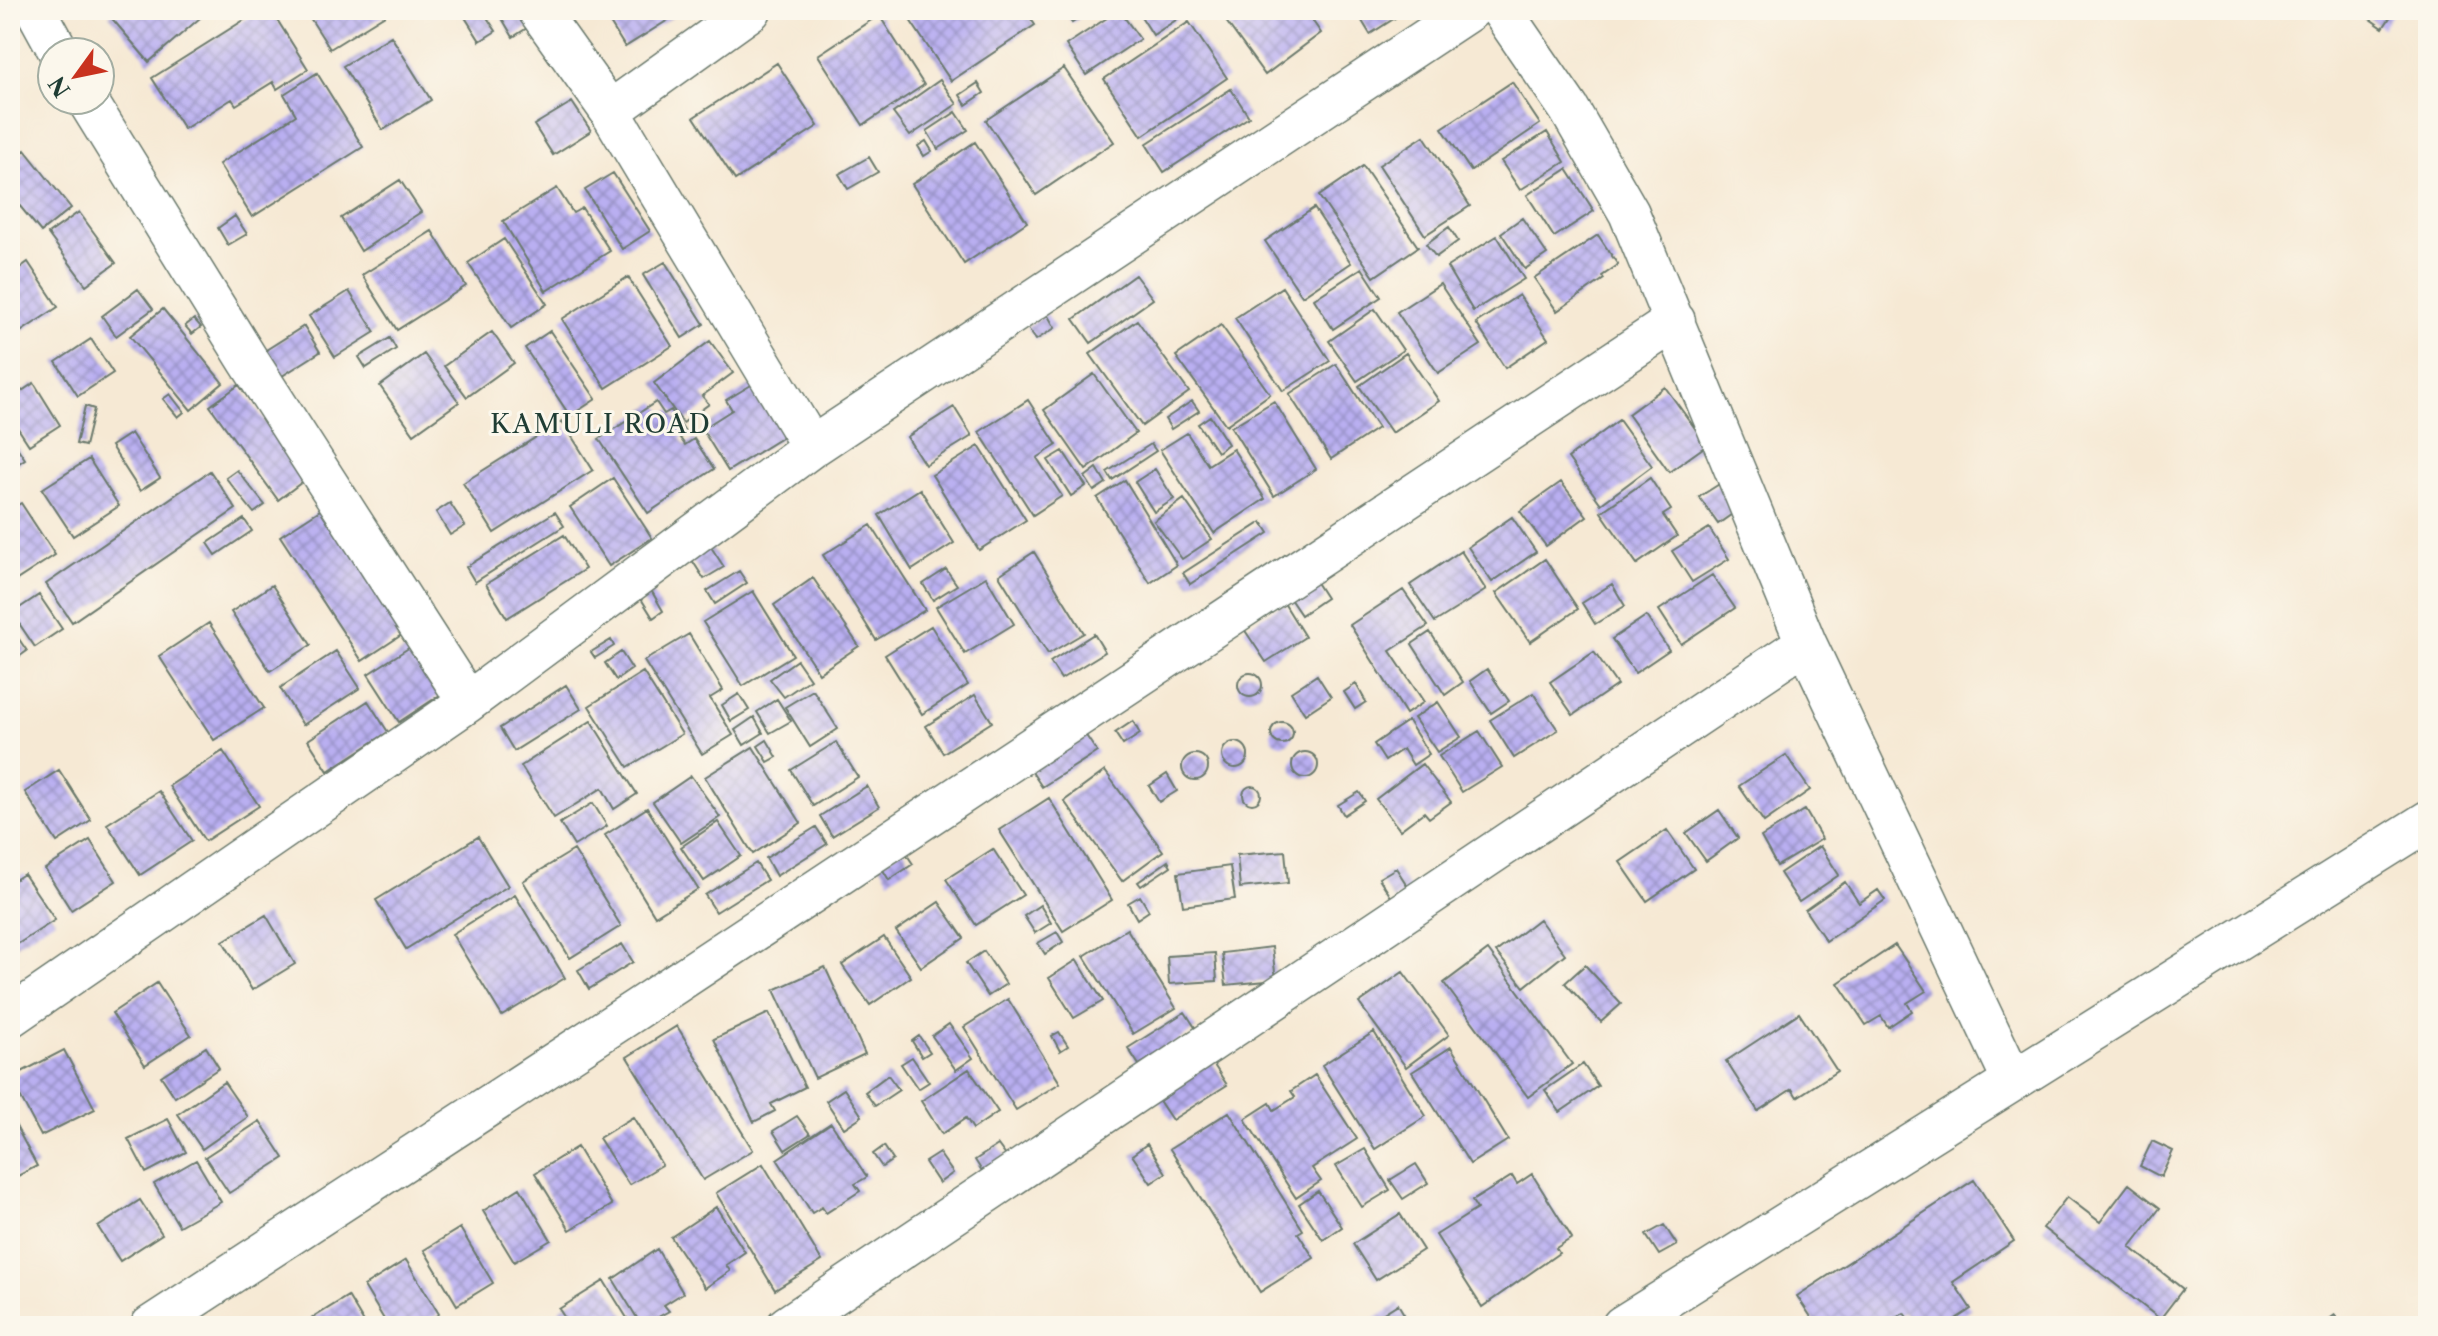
<svg xmlns="http://www.w3.org/2000/svg" width="2438" height="1336" font-family="'Libre Caslon Text',serif">
	<style>
		.building { fill: url(#building-cross-hatch) }
		.lines { fill: none; stroke-linecap: round; stroke-linejoin: round }
		.minor-casing { stroke: #6a796c; stroke-width: 43 }
		.minor { stroke: #fff; stroke-width: 40 }
		.labels { text-anchor: middle; stroke-width: 6; stroke-linejoin: round; paint-order: stroke }
		.quarter-label { font-size: 26px; letter-spacing: 2px; fill: #1f3d34; stroke: #fbf7ec }
	</style>
	<defs>
		<pattern id="building-cross-hatch" width="8" height="8" patternUnits="userSpaceOnUse" patternTransform="scale(2)"><rect width="8" height="8" fill="#b9aff1"/><path d="M0 0l8 8M0 8l8-8" fill="none" stroke="#9690c4"/></pattern>
	</defs>
	<rect width="100%" height="100%" fill="#fbf7ec"/>
	<filter id="ink" filterUnits="userSpaceOnUse"><feTurbulence type="fractalNoise" baseFrequency=".0125" numOctaves="2"/><feDisplacementMap in="SourceGraphic" scale="16" xChannelSelector="R" yChannelSelector="G"/><feConvolveMatrix kernelMatrix="1 2 1 2 8 2 1 2 1" color-interpolation-filters="sRGB"/></filter>
	<filter id="wash" filterUnits="userSpaceOnUse"><feTurbulence type="fractalNoise" baseFrequency=".006" numOctaves="4" result="noise"/><feDisplacementMap in="SourceGraphic" scale="32" xChannelSelector="R" yChannelSelector="G"/><feGaussianBlur stdDeviation="1.8" result="paint"/><feColorMatrix in="noise" values="0 0 0 0 0 0 0 0 0 0 0 0 0 0 0 0 0 1.4 0 .05"/><feComposite in="paint" operator="in"/></filter>
	<g filter="url(#wash)">
		<rect width="100%" height="100%" fill="#f6e9d4"/>
		<g id="blocks">
			<path class="building" d="M115 10H193L200 18 149 62 109 15Z
				M260 10H271L308 69 277 89 273 82 236 105 232 99 184 129 152 78Z
				M305 10H393L330 49Z
				M470 10H482L496 31 480 41 463 14Z
				M497 10H520L530 26 513 37Z
				M602 10H684L625 47Z
				M919 10H1025L1035 25 951 81 908 17Z
				M1063 10H1091L1072 23Z
				M1119 10 1140 39 1086 75 1066 45Z
				M1137 10H1178L1182 16 1153 35Z
				M1218 10H1305L1321 33 1265 75Z
				M1368 10H1390L1395 18 1370 34 1359 16Z
				M2357 10H2395L2383 28Z
				M879 15 924 85 863 125 818 55Z
				M1189 22 1227 78 1142 136 1104 79Z
				M391 36 431 100 383 130 343 66Z
				M777 63 818 126 735 180 694 117Z
				M1064 68 1114 142 1036 195 986 120Z
				M317 73 363 147 252 217 219 164 296 115 284 94Z
				M940 80 957 104 910 136 893 113Z
				M1512 82 1540 124 1471 171 1442 128Z
				M978 83 984 93 966 105 960 95Z
				M1231 89 1249 117 1164 172 1146 144Z
				M572 102 591 131 553 155 534 125Z
				M956 112 968 130 938 149 927 131Z
				M1547 132 1565 162 1520 190 1501 161Z
				M1424 136 1470 206 1425 235 1379 165Z
				M10 137 19 148 10 155Z
				M926 141 932 151 924 156 918 146Z
				M975 142 1027 222 964 264 912 184Z
				M25 150 71 208 41 232 10 194V163Z
				M869 157 878 172 848 189 839 174Z
				M1363 166 1418 247 1374 277 1319 196Z
				M1567 169 1594 211 1554 237 1527 195Z
				M613 173 650 231 622 249 585 190Z
				M400 180 421 212 361 251 341 218Z
				M557 188 573 213 582 208 610 251 546 291 503 221Z
				M1314 208 1351 263 1302 296 1265 241Z
				M79 212 116 263 86 285 48 234Z
				M235 216 247 234 228 245 218 228Z
				M1522 218 1547 254 1525 269 1501 233Z
				M1449 227 1458 241 1436 257 1426 244Z
				M432 231 466 286 397 330 362 275Z
				M1598 235 1618 265 1602 276 1604 279 1557 311 1534 278Z
				M1497 236 1524 279 1473 311 1447 267Z
				M504 239 547 304 511 328 468 263Z
				M28 262 58 307 10 339V275Z
				M665 262 704 324 682 338 643 275Z
				M1362 268 1381 297 1333 329 1314 299Z
				M1135 275 1153 299 1091 343 1074 319Z
				M628 277 672 346 606 388 562 319Z
				M1440 284 1481 345 1438 373 1397 312Z
				M1282 287 1330 361 1283 391 1235 318Z
				M138 289 153 309 116 336 102 316Z
				M349 291 375 332 335 357 309 316Z
				M1519 295 1548 339 1505 368 1476 323Z
				M163 309 223 383 191 410 130 336Z
				M1375 309 1403 350 1357 381 1329 341Z
				M1047 314 1055 328 1036 340 1027 327Z
				M194 319 201 327 192 334 185 326Z
				M1137 320 1189 392 1142 426 1090 354Z
				M1221 325 1270 394 1226 425 1176 356Z
				M304 326 320 352 282 376 266 350Z
				M550 331 596 399 570 416 525 348Z
				M492 332 514 363 467 397 444 366Z
				M390 338 396 349 366 368 359 357Z
				M91 339 113 373 78 396 56 362Z
				M710 341 733 373 702 396 709 404 683 423 654 383Z
				M1406 353 1439 401 1392 433 1359 386Z
				M424 354 459 402 414 434 380 386Z
				M1336 364 1378 428 1331 459 1289 394Z
				M1094 374 1136 433 1086 470 1044 410Z
				M34 383 60 425 29 445 10 416V399Z
				M753 384 786 435 728 471 702 429 732 410 726 400Z
				M239 385 306 479 278 500 210 406Z
				M1665 387 1707 445 1669 472 1628 414Z
				M170 394 184 412 178 417 163 399Z
				M1028 400 1057 445 1037 458 1062 496 1033 515 979 432Z
				M1192 401 1199 411 1171 429 1165 419Z
				M1274 401 1316 469 1274 496 1231 427Z
				M656 402 664 414 671 410 686 434 680 438 685 445 694 439 714 469 648 513 599 439Z
				M85 406 94 409 85 446 76 444Z
				M954 407 972 436 925 465 907 437Z
				M1210 416 1228 444 1217 452 1198 424Z
				M1619 420 1652 466 1601 504 1568 458Z
				M562 421 593 470 494 533 463 483Z
				M131 433 160 478 140 491 111 446Z
				M1187 433 1208 465 1233 449 1265 499 1214 533 1160 450Z
				M10 437 25 459 10 469Z
				M1151 444 1156 451 1112 480 1107 472Z
				M979 446 1026 520 979 550 932 475Z
				M1063 451 1086 486 1071 496 1048 460Z
				M89 459 119 506 73 536 42 489Z
				M1097 468 1106 483 1094 491 1085 477Z
				M1155 469 1174 499 1154 512 1135 482Z
				M237 470 265 505 254 513 226 478Z
				M210 471 236 509 72 622 46 584Z
				M613 478 652 538 609 566 570 507Z
				M1650 478 1671 510 1663 515 1677 536 1637 564 1601 512Z
				M1125 480 1177 565 1150 583 1097 498Z
				M1724 481 1742 507 1718 524 1699 497Z
				M1561 482 1587 516 1546 546 1520 511Z
				M920 489 954 543 912 570 879 515Z
				M1184 499 1212 539 1182 559 1154 521Z
				M21 503 55 555 15 581 10 573V510Z
				M450 503 465 526 450 535 436 512Z
				M328 505 409 630 362 661 280 536Z
				M555 512 564 526 475 582 466 567Z
				M1512 517 1536 552 1492 582 1468 547Z
				M244 519 252 531 216 555 208 543Z
				M1262 522 1269 533 1190 584 1183 573Z
				M871 525 925 610 876 640 823 555Z
				M1709 528 1729 559 1692 582 1672 551Z
				M564 535 585 569 507 618 486 584Z
				M711 547 724 567 704 579 692 560Z
				M1461 551 1486 590 1435 622 1410 585Z
				M1034 552 1084 633 1048 654 999 575Z
				M1545 559 1578 609 1530 642 1496 593Z
				M946 569 957 585 933 600 923 584Z
				M1308 570 1326 598 1301 615 1282 587Z
				M739 571 747 583 715 604 707 591Z
				M1712 575 1735 608 1681 644 1659 610Z
				M986 577 1014 624 965 654 936 607Z
				M813 578 859 646 819 673 774 605Z
				M1612 584 1625 606 1595 624 1582 603Z
				M272 585 311 645 270 671 231 612Z
				M651 590 663 611 653 618 640 597Z
				M1403 590 1428 626 1390 651 1424 702 1406 714 1350 625Z
				M753 591 793 655 743 686 703 622Z
				M39 595 62 629 35 647 12 613Z
				M1284 603 1305 637 1266 662 1244 629Z
				M1646 616 1669 650 1635 673 1612 639Z
				M209 623 264 708 214 740 159 656Z
				M10 626 27 651 10 663Z
				M931 626 968 685 922 714 885 655Z
				M1430 632 1463 682 1445 695 1412 644Z
				M689 634 723 690 710 698 733 735 702 754 644 661Z
				M1094 634 1105 652 1061 679 1050 662Z
				M611 640 614 646 595 658 591 652Z
				M418 642 449 689 399 722 368 674Z
				M336 651 360 688 303 725 280 688Z
				M621 652 632 669 616 680 605 663Z
				M1594 652 1617 685 1573 715 1550 682Z
				M797 660 810 679 784 697 770 679Z
				M1487 669 1509 701 1491 713 1470 681Z
				M643 672 682 734 628 767 589 706Z
				M1238 685a12 12 0 1 1 24 0a12 12 0 1 1-24 0Z
				M1317 675 1331 697 1305 714 1291 692Z
				M1356 684 1366 702 1355 709 1344 692Z
				M566 685 581 709 514 751 500 728Z
				M813 690 838 729 810 747 785 707Z
				M1533 693 1558 730 1514 758 1490 720Z
				M739 694 749 710 731 721 722 705Z
				M975 695 992 722 943 753 926 726Z
				M777 699 791 721 770 733 757 712Z
				M368 701 388 732 328 771 308 740Z
				M1438 702 1461 737 1437 752 1414 718Z
				M754 717 763 733 744 745 735 730Z
				M591 721 637 794 614 809 602 788 554 818 521 766Z
				M1133 721 1140 734 1123 745 1115 733Z
				M1408 721 1429 754 1413 765 1403 749 1385 761 1374 744Z
				M1271 733a11 11 0 1 1 22 0a11 11 0 1 1-22 0Z
				M1479 731 1502 767 1462 792 1439 756Z
				M1085 734 1097 752 1042 787 1030 769Z
				M767 740 777 757 768 762 758 746Z
				M836 742 858 777 813 806 791 770Z
				M1222 755a13 13 0 1 1 26 0a13 13 0 1 1-26 0Z
				M753 747 801 823 753 854 705 777Z
				M223 751 259 806 205 841 169 786Z
				M1292 765a13 13 0 1 1 26 0a13 13 0 1 1-26 0Z
				M1182 767a13 13 0 1 1 26 0a13 13 0 1 1-26 0Z
				M1786 755 1810 790 1764 822 1739 786Z
				M1422 764 1451 802 1429 818 1424 812 1400 830 1376 799Z
				M59 770 91 820 57 842 25 792Z
				M1105 771 1163 851 1122 881 1064 801Z
				M1167 774 1177 791 1159 802 1149 786Z
				M691 776 720 817 681 843 653 802Z
				M867 786 879 807 832 836 820 816Z
				M1243 795a9 9 0 1 1 18 0a9 9 0 1 1-18 0Z
				M159 791 192 841 140 875 107 824Z
				M1359 792 1365 801 1344 815 1338 805Z
				M1049 798 1112 900 1063 931 999 830Z
				M593 803 607 826 574 846 560 823Z
				M647 808 698 889 655 916 605 835Z
				M1719 810 1738 838 1706 861 1686 833Z
				M1805 810 1822 839 1777 866 1761 837Z
				M718 822 741 856 704 881 681 847Z
				M816 827 827 844 776 876 766 858Z
				M1667 830 1694 869 1647 901 1620 862Z
				M478 837 508 886 406 949 376 900Z
				M90 840 116 881 71 910 45 869Z
				M1820 846 1839 875 1799 902 1780 873Z
				M903 849 913 864 889 880 880 865Z
				M993 849 1023 895 976 925 946 879Z
				M574 850 621 926 570 958 523 881Z
				M1285 851 1288 883 1240 888 1237 855Z
				M1168 861 1171 866 1141 886 1138 882Z
				M756 863 767 880 716 912 705 895Z
				M1230 866 1235 899 1183 906 1178 873Z
				M1396 868 1410 890 1393 900 1379 878Z
				M24 874 55 920 10 949V883Z
				M1845 882 1859 903 1878 890 1885 900 1826 941 1805 910Z
				M515 895 565 978 502 1016 452 934Z
				M1140 896 1149 911 1137 919 1128 903Z
				M939 902 964 938 921 967 896 931Z
				M1040 905 1051 923 1035 933 1024 916Z
				M266 915 295 964 252 990 223 941Z
				M1539 919 1565 954 1524 987 1496 952Z
				M1127 929 1176 1008 1133 1034 1084 956Z
				M1057 932 1063 942 1045 954 1038 943Z
				M884 937 911 977 870 1005 842 965Z
				M622 944 633 962 589 989 578 970Z
				M1895 945 1926 991 1907 1003 1912 1011 1888 1027 1881 1016 1866 1025 1838 983Z
				M1272 947 1276 980 1226 985 1222 953Z
				M1488 950 1572 1064 1528 1097 1444 983Z
				M984 951 1006 984 988 996 966 963Z
				M1215 953 1217 981 1169 984 1167 956Z
				M1077 960 1103 1001 1074 1018 1049 978Z
				M1585 965 1621 1004 1601 1022 1565 983Z
				M825 967 865 1054 815 1078 774 990Z
				M1403 972 1449 1035 1406 1067 1359 1003Z
				M157 983 191 1035 145 1065 112 1013Z
				M1008 999 1060 1083 1016 1110 964 1027Z
				M1185 1012 1196 1029 1139 1065 1128 1048Z
				M769 1013 805 1087 771 1104 775 1111 754 1122 714 1039Z
				M1799 1013 1837 1071 1797 1097 1792 1089 1758 1111 1726 1061Z
				M949 1024 973 1058 956 1070 932 1036Z
				M677 1026 753 1150 703 1180 627 1057Z
				M1059 1032 1068 1046 1060 1051 1052 1036Z
				M1374 1032 1426 1116 1375 1149 1322 1065Z
				M919 1036 930 1052 922 1057 912 1041Z
				M206 1047 219 1068 175 1097 161 1076Z
				M1451 1047 1508 1140 1470 1164 1412 1072Z
				M64 1050 95 1109 41 1136 10 1078Z
				M912 1057 929 1082 918 1089 901 1064Z
				M1212 1062 1227 1085 1172 1120 1156 1096Z
				M1583 1064 1598 1086 1560 1112 1545 1090Z
				M969 1069 998 1112 973 1129 966 1118 942 1134 921 1101Z
				M888 1075 899 1090 875 1106 865 1092Z
				M1315 1075 1357 1139 1312 1168 1321 1181 1296 1198 1245 1119 1270 1103 1274 1110 1295 1097 1291 1091Z
				M224 1082 248 1117 202 1149 178 1114Z
				M844 1089 862 1116 844 1128 826 1101Z
				M1229 1112 1303 1230 1298 1233 1314 1258 1260 1292 1170 1149Z
				M10 1115 37 1166 10 1180Z
				M797 1116 810 1134 785 1150 773 1131Z
				M633 1117 662 1165 629 1185 599 1138Z
				M168 1119 186 1152 146 1173 128 1139Z
				M260 1121 284 1158 229 1193 205 1157Z
				M831 1123 867 1177 855 1184 860 1191 826 1213 822 1207 812 1213 777 1159Z
				M2152 1141 2173 1151 2161 1177 2140 1166Z
				M1147 1144 1166 1173 1151 1183 1132 1155Z
				M998 1145 1006 1156 982 1171 975 1160Z
				M884 1146 893 1160 882 1167 873 1154Z
				M577 1147 612 1205 570 1230 535 1173Z
				M1365 1149 1390 1190 1362 1207 1336 1166Z
				M939 1153 953 1173 939 1183 925 1162Z
				M196 1160 221 1202 179 1226 154 1184Z
				M763 1164 822 1261 775 1290 716 1193Z
				M1416 1164 1428 1183 1403 1199 1390 1180Z
				M1532 1174 1572 1238 1556 1248 1559 1253 1482 1307 1436 1235 1477 1209 1472 1201 1512 1176 1517 1184Z
				M1974 1180 2014 1241 1953 1282 1971 1309 1945 1326H1913L1904 1313 1894 1319 1899 1326H1817L1797 1296Z
				M2129 1184 2160 1208 2130 1247 2183 1289 2160 1319 2043 1228 2067 1197 2100 1222Z
				M520 1188 551 1240 514 1262 483 1211Z
				M1318 1191 1342 1227 1323 1240 1299 1204Z
				M140 1200 162 1234 120 1261 98 1227Z
				M716 1207 745 1252 726 1265 730 1271 705 1288 671 1237Z
				M1400 1214 1423 1250 1376 1280 1353 1244Z
				M1664 1225 1677 1245 1659 1255 1646 1235Z
				M460 1228 493 1283 457 1305 424 1250Z
				M657 1249 683 1293 664 1305 669 1311 642 1326 613 1279Z
				M406 1260 439 1314 420 1326H388L364 1286Z
				M604 1281 632 1326H570L559 1309Z
				M348 1296 366 1326H310L308 1321Z
				M1398 1304 1411 1326H1363Z
				M2335 1315 2342 1326H2320Z"/>
		</g>
	</g>
	<g filter="url(#ink)">
		<use href="#blocks" fill-opacity="0" stroke="#6a796c" stroke-width="2"/>
		<g class="lines">
			<defs>
				<path id="minor" d="M36 10 59 52
					M538 10 610 111 812 447
					M1501 10 1569 109 1629 213 1806 643 2012 1079
					M87 100 248 360 468 702
					M610 111 751 10
					M10 1017 468 702 812 447 1470 10
					M151 1326 637 1009 1675 321
					M787 1326 1806 643
					M1622 1326 2428 821"/>
			</defs>
			<use href="#minor" class="minor-casing"/>
			<use href="#minor" class="minor"/>
		</g>
	</g>
	<g class="labels">
		<g class="quarter-label">
			<text x="601" y="433">KAMULI ROAD</text>
		</g>
	</g>
	<rect width="2438" height="1336" fill="none" stroke="#fbf7ec" stroke-width="40"/>
	<g transform="translate(76 76) rotate(237)"><circle r="38" fill="#fbf7ec" stroke="#a3ada2" stroke-width="2"/>
	<path d="M0-6L14 30L0 20L-14 30Z" fill="#c8321e"/>
	<text y="-12" font-size="22" font-weight="bold" text-anchor="middle" fill="#1f3d34">N</text>
	</g>
</svg>
